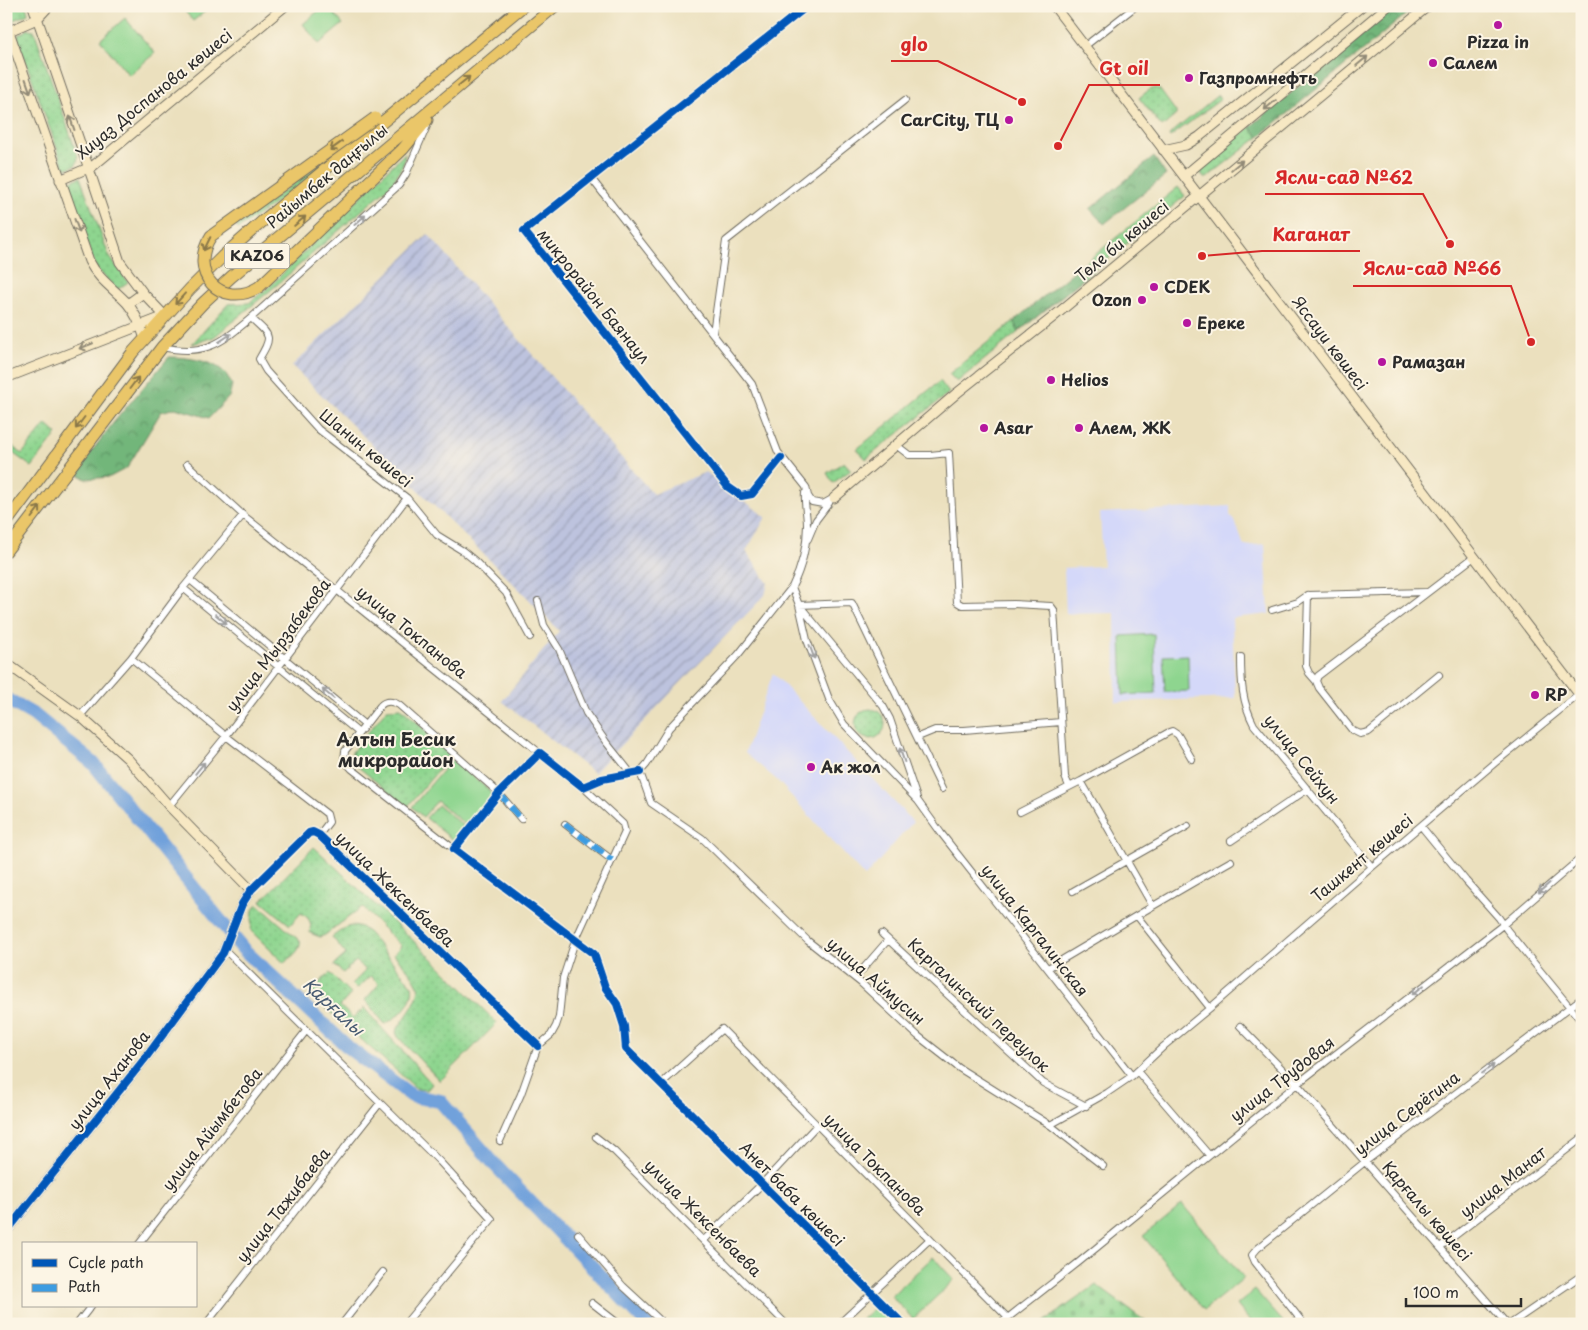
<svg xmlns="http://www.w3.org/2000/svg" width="1588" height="1330" font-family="'Playpen Sans',sans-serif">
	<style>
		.built { fill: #d4d8f9 }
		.industrial { fill: url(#industrial-furrows) }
		.grass { fill: url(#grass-dots); stroke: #5c805d }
		.forest { fill: url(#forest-crowns); stroke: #4e7052 }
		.cemetery { fill: url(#cemetery-stones); stroke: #5c805d }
		.park { fill: #8ed58f; stroke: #5c805d }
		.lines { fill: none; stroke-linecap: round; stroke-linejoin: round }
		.river { stroke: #71a1db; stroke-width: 14 }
		.street-casing { stroke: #6e6a5e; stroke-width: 8 }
		.secondary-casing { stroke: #6e6a5e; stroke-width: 11 }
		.highway-casing { stroke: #6e6a5e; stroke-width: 13 }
		.street { stroke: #fff; stroke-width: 6 }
		.secondary { stroke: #f7e8c3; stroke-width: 9 }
		.highway { stroke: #eac669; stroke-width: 11 }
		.highway-bridge-casing { stroke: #6e6a5e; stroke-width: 13; stroke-linecap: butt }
		.highway-bridge { stroke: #eac669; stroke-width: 11 }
		.quiet { stroke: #3d9ce1; stroke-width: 6; stroke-dasharray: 12 6; stroke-linecap: butt }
		.cycleway-casing { stroke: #fcf5e5; stroke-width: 11 }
		.cycleway { stroke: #0057b8; stroke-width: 8 }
		.oneway { stroke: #918a77 }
		.oneway2 { stroke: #8a784a }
		.oneway3 { stroke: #a0a0a0 }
		.poi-dot { fill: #b5179e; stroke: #fcf5e5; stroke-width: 2 }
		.labels { text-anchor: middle; stroke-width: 4; stroke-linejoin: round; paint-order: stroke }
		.shield { fill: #fcf5e5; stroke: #6a6863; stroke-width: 1 }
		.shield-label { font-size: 15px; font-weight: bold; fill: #2b2b2b }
		.poi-label { font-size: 16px; font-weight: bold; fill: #2b2b2b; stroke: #fcf5e5; text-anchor: start }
		.street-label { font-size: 16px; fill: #2b2b2b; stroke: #fcf5e5 }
		.neighbourhood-label { font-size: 18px; font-weight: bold; fill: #2b2b2b; stroke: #fcf5e5 }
		.water-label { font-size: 18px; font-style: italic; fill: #475a71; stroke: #fcf5e5 }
		.leader { fill: none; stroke: #d62828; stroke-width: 2 }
		.callout-dot { fill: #d62828; stroke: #fcf5e5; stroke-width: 2 }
		.callout-label { font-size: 18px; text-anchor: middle; font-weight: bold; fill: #d62828; stroke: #fcf5e5; stroke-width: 4; stroke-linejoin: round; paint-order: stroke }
	</style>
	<defs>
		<pattern id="industrial-furrows" width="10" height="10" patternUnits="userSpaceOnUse" patternTransform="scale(1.25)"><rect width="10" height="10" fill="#bdc3de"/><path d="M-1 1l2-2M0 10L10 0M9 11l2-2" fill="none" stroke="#9a9fb4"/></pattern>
		<pattern id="grass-dots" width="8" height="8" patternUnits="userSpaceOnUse" patternTransform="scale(1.25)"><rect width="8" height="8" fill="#8ed58f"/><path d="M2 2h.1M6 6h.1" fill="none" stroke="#7bb77c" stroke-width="1.8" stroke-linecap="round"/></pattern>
		<pattern id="forest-crowns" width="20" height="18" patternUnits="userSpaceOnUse" patternTransform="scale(1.25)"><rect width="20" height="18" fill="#72b67a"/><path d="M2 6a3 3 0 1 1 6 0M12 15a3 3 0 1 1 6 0" fill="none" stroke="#5e9464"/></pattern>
		<pattern id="cemetery-stones" width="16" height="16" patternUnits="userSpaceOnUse" patternTransform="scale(1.25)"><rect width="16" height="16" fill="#8ed58f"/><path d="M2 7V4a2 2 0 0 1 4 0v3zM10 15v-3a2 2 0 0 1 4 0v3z" fill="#7bb77c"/></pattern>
	</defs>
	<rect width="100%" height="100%" fill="#fcf5e5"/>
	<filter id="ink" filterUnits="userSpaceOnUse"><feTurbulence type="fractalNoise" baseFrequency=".02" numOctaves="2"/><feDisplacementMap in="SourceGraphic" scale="10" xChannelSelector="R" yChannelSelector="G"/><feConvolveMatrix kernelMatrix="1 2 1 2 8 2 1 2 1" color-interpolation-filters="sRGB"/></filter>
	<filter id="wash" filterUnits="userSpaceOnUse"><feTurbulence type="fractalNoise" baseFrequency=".0096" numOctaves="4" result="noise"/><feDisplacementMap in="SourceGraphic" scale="20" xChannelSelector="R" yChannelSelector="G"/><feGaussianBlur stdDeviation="1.12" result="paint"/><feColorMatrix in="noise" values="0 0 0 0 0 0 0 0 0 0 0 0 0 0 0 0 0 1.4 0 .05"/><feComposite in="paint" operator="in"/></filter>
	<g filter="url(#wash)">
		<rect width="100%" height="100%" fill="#ebe0be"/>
		<path class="built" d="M1230 506V515L1235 521 1244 546 1265 544 1269 614 1232 618 1235 698 1116 702 1115 613 1066 614 1064 568 1103 566 1100 513Z
			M773 673 913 822 865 877 777 780 745 753Z"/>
		<path class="industrial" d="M428 234 653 494 706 472 766 517 746 551 768 583 765 595 594 773 502 701 559 631 524 594 292 366Z"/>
		<path class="grass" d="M6 6H26L28 14 11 21Z
			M28 29 34 30 78 157 76 165 68 168H64L18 40V35Z
			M1156 88 1160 90 1176 112V115L1162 127 1139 98 1149 90Z
			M1218 95 1221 99 1170 137 1169 135Z
			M1250 127 1259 137 1205 179 1199 170 1200 167Z
			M369 129 284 197 238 229 236 226Z
			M405 153 404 163 392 184 272 289 214 337 192 344 228 304 249 303 270 286Z
			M80 177 109 256 128 282 117 290 96 268 65 184Z
			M1178 187 1185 196 957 382 949 374Z
			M940 381 949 393 866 459 857 449Z
			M46 424 57 434 32 467 6 448 10 444 22 454Z
			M844 462 851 470 833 483 827 473Z
			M401 708 452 754 407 807 357 766 352 758V752L387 709Z
			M855 724a15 15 0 1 1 30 0a15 15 0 1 1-30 0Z
			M314 847 434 960 497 1023 440 1081 398 1037 396 1032C402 1020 422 999 418 986 414 975 401 963 394 954L401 946 362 907 325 935 320 937 310 933C312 923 310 918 301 913L290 925 261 901Z
			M257 904 300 941C302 950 291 957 284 963L251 931 253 910Z
			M352 926 361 927 369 933 412 986C415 1003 398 1017 385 1024L365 1000 379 984 371 976 357 989 352 984 365 971V969L356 961 343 973 334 965 346 954 332 937 346 927Z
			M330 973 351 994 340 1006 353 1018 364 1008 432 1084 427 1090 417 1089 311 995V990Z"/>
		<path class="forest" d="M1396 6H1416L1259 137 1250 127Z
			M1154 157 1166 175 1104 224 1090 209Z
			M1078 268 1085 277 1018 332 1014 321Z
			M169 357C185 357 211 360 223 371 227 374 230 381 232 385L229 397 209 418 175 408 161 412 127 468 110 477 85 479 76 472 114 422Z"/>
		<path class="cemetery" d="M1096 1285 1149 1324H1042L1048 1319Z"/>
		<path class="park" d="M181 6H212L193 21Z
			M324 6H327L343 24 319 44 303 24Z
			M125 18 155 53 129 75 100 40Z
			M1154 634 1156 693 1123 695 1121 636Z
			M1188 655 1189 691 1165 692 1163 656Z
			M452 759 489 790 492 796 466 825 437 801 423 817 412 807Z
			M438 805 465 827 454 841 426 818Z
			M1182 1204 1244 1278 1204 1310 1143 1236Z
			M933 1257 954 1280 913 1319 891 1296Z
			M1255 1290 1285 1324H1252L1237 1305Z
			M878 1304 897 1324H857Z"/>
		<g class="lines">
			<path class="river" d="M6 699 34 715 93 763 243 949 350 1049 412 1096 440 1101 496 1166 647 1324"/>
		</g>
	</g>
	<g filter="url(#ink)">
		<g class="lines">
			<defs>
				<path id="street" d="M1085 46 1136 6
					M591 178 752 384 778 452 806 487 808 496 812 502 823 504 834 498
					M251 318C271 336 273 336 259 359L266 371 318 429 407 498 437 535 463 551 474 560 506 593 530 637
					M713 333 726 241 905 100
					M162 347C204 356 219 345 251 318L399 185 406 174 427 126
					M896 445 909 455H930L949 453 957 602 962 605 1014 604 1051 606 1054 610 1065 777 1069 786
					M781 458 752 494 741 496 728 487 524 231 807 6
					M187 464 243 515 540 753
					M808 539 816 520 829 503
					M190 580 365 725
					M792 587 799 605 807 640 829 699 844 724 918 801 941 833 1132 1076
					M183 588 359 733
					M538 601 544 625 559 649 586 713 606 742 630 772
					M799 605 852 603 942 789
					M800 606 883 706 890 719 917 798
					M1272 610 1298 602 1308 595
					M1241 657C1241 682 1242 702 1254 725L1372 867
					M131 658 226 736 327 814 329 822 319 835
					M1439 675 1369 732 1360 734 1352 730 1319 688 1316 681 1318 676 1474 557
					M1316 681 1309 673 1306 666 1308 595 1427 592
					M80 716 131 658 183 588 243 515
					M918 737 935 730H964L1061 722
					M640 772 602 779 583 787 540 753 499 793 454 849 594 954 605 987 617 1004 624 1026 626 1049 903 1324
					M640 772 651 803 702 838 808 941 861 983 918 1036 959 1068 1050 1125 1103 1166
					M640 772 647 764 669 728 738 655 792 587C801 569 807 546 807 525 807 514 804 504 805 493
					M1081 781 1152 905
					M169 806 226 736 407 498
					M1020 812 1081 781 1169 732 1172 731 1178 735 1192 759
					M565 824 612 860
					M1421 826 1466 881 1499 918 1507 930 1582 1022
					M1231 841 1308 789
					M454 849 352 769 344 760 345 751 380 706C385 700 393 701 399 705L499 793 521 819
					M251 890 306 834 315 833 538 1046
					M1073 891 1188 826
					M1137 916 1210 1008
					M882 934 1043 1083 1086 1106
					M225 950 440 1162 492 1219 405 1324
					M1048 968C1109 932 1169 896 1231 861
					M855 978 888 940
					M1240 1026 1297 1084 1507 1324
					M1137 1071 1209 1155
					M661 1084 722 1029 1008 1318
					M1050 1125 1107 1093 1132 1076 1164 1046 1210 1008 1372 867 1496 762 1581 693
					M596 1137 614 1151 786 1324
					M500 1141 521 1094 538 1046 551 1035 556 1026 559 1017 563 978 575 941 625 832 623 824 583 787
					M578 1234 623 1286 664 1324
					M704 1240 762 1184 817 1125
					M139 1244 306 1031
					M1440 1247 1582 1138
					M592 1303 619 1324
					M77 1324 91 1306
					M206 1324 380 1103
					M342 1324 383 1272
					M839 1324 930 1239
					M1000 1324 1079 1262 1297 1084 1504 924 1582 857
					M1304 1324 1255 1262 1252 1255 1257 1249 1366 1161 1582 998
					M1510 1324 1582 1275"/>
				<path id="secondary" d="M1054 6 1582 698
					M6 23 89 261C98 279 114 289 127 303 136 313 141 326 145 339
					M9 31 37 19 49 6
					M1163 150 1186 145 1199 137 1362 6
					M1184 176 1388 6
					M60 180 93 166 285 6
					M128 304 143 293
					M6 378 165 316 143 293 120 262 89 169 33 6
					M834 498 957 393 1052 318 1428 6
					M6 663 80 716 128 759 169 806 251 890 242 904 223 953 147 1056 6 1232"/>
				<path id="highway" d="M403 149 427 120
					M6 523 133 352 190 289 222 257 264 220 523 6
					M6 551 162 347 203 303 231 277 555 6"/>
			</defs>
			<use href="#street" class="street-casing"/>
			<use href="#secondary" class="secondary-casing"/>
			<use href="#highway" class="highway-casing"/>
			<use href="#street" class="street"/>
			<use href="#secondary" class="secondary"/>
			<use href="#highway" class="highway"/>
			<defs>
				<path id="highway-bridge" d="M375 118 211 236C187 273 221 310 259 287L403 149"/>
			</defs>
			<use href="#highway-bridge" class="highway-bridge-casing"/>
			<use href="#highway-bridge" class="highway-bridge"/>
			<path class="quiet" d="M499 793 521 819
				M565 824 612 860"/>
			<defs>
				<path id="cycleway" d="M781 458 752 494 741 496 728 487 524 231 807 6
					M640 772 602 779 583 787 540 753 499 793 454 849 594 954 605 987 617 1004 624 1026 626 1049 903 1324
					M6 1232 147 1056 223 953 242 904 251 890 309 833 313 832 319 835 538 1046"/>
			</defs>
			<use href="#cycleway" class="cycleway-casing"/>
			<use href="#cycleway" class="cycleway"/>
		</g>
		<defs><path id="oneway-shaft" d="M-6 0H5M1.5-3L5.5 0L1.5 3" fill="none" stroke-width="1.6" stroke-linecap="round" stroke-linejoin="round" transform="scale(1.25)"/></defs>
		<g class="oneway">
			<use href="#oneway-shaft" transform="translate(1362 61) rotate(-40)"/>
			<use href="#oneway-shaft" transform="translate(28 86) rotate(71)"/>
			<use href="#oneway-shaft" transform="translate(1270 105) rotate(140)"/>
			<use href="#oneway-shaft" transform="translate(72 123) rotate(-109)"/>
			<use href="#oneway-shaft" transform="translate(1237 165) rotate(-40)"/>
			<use href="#oneway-shaft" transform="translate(77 226) rotate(70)"/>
			<use href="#oneway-shaft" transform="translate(86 346) rotate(159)"/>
		</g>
		<g class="oneway2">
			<use href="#oneway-shaft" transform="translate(464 81) rotate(-39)"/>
			<use href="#oneway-shaft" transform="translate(336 146) rotate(144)"/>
			<use href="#oneway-shaft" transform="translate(300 221) rotate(-40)"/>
			<use href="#oneway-shaft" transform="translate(207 244) rotate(116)"/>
			<use href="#oneway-shaft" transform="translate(180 299) rotate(132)"/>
			<use href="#oneway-shaft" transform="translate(134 383) rotate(-53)"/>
			<use href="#oneway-shaft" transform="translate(80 423) rotate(127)"/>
			<use href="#oneway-shaft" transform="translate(36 512) rotate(-53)"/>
		</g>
		<g class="oneway3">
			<use href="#oneway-shaft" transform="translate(360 220) rotate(-42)"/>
			<use href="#oneway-shaft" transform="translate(225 338) rotate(-34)"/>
			<use href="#oneway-shaft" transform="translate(221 619) rotate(40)"/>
			<use href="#oneway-shaft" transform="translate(812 652) rotate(70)"/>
			<use href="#oneway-shaft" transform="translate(328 694) rotate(-140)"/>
			<use href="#oneway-shaft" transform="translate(902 755) rotate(-109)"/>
			<use href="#oneway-shaft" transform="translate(200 768) rotate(-51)"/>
			<use href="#oneway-shaft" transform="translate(1544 888) rotate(139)"/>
			<use href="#oneway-shaft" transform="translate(1418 990) rotate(142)"/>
			<use href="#oneway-shaft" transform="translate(1488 1069) rotate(-37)"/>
		</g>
	</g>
	<g class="poi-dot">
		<circle cx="1498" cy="25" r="5"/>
		<circle cx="1433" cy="63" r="5"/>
		<circle cx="1189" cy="78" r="5"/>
		<circle cx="1009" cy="120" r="5"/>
		<circle cx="1154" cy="287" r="5"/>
		<circle cx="1142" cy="300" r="5"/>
		<circle cx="1187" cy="323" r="5"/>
		<circle cx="1382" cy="362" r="5"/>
		<circle cx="1051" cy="380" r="5"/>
		<circle cx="984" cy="428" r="5"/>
		<circle cx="1079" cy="428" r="5"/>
		<circle cx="1535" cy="695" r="5"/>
		<circle cx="811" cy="767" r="5"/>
	</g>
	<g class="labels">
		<rect class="shield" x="224.5" y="243.5" width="65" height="25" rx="4"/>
		<g class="shield-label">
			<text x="257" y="261">KАZ06</text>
		</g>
		<g class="poi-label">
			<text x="1498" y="48" text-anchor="middle">Pizza in</text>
			<text x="1443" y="69">Салем</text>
			<text x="1199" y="84">Газпромнефть</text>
			<text x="999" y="126" text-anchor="end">CarCity, ТЦ</text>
			<text x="1164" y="293">CDEK</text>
			<text x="1132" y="306" text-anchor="end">Ozon</text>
			<text x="1197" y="329">Ереке</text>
			<text x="1392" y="368">Рамазан</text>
			<text x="1061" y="386">Helios</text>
			<text x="994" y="434">Asar</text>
			<text x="1089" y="434">Алем, ЖК</text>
			<text x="1545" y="701">RP</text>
			<text x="821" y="773">Ак жол</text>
		</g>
		<g class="street-label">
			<text transform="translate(154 94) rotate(-39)" y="6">Хиуаз Доспанова көшесі</text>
			<text transform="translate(327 176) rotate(-40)" y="6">Райымбек даңғылы</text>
			<text transform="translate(1122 241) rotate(-40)" y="6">Төле би көшесі</text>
			<text transform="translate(594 296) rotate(51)" y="6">микрорайон Баянаул</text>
			<text transform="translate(1330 343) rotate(53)" y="6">Яссауи көшесі</text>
			<text transform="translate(366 448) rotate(39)" y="6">Шанин көшесі</text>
			<text transform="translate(412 632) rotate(39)" y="6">улица Токпанова</text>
			<text transform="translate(278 645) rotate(-53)" y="6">улица Мырзабекова</text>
			<text transform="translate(1302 759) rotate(51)" y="6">улица Сейхун</text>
			<text transform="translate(1362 858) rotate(-40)" y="6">Ташкент көшесі</text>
			<text transform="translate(395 889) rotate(44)" y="6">улица Жексенбаева</text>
			<text transform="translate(1035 930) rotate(52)" y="6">улица Каргалинская</text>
			<text transform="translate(876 981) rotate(41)" y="6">улица Аймусин</text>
			<text transform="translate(979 1005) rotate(43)" y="6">Каргалинский переулок</text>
			<text transform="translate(1282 1079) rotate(-38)" y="6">улица Трудовая</text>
			<text transform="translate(109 1080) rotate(-52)" y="6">улица Аханова</text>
			<text transform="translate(1407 1113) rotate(-37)" y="6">улица Серёгина</text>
			<text transform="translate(212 1129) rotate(-52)" y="6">улица Айымбетова</text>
			<text transform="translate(875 1164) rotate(45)" y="6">улица Токпанова</text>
			<text transform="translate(1503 1182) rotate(-38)" y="6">улица Манат</text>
			<text transform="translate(792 1194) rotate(45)" y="6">Анет баба көшесі</text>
			<text transform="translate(283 1205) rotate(-52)" y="6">улица Тажибаева</text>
			<text transform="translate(1427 1211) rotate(49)" y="6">Қарғалы көшесі</text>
			<text transform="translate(703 1218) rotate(45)" y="6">улица Жексенбаева</text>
		</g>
		<g class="neighbourhood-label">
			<text x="396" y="746">Алтын Бесик<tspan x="396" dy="21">микрорайон</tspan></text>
		</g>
		<g class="water-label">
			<text transform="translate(333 1007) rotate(43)" y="6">Қарғалы</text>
		</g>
	</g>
	<path class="leader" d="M1022 102L938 61H891M1058 146L1089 85H1160M1450 244L1423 194H1265M1202 256L1262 251H1360M1531 342L1511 286H1353"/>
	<g class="callout-dot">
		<circle cx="1022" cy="102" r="5"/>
		<circle cx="1058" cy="146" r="5"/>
		<circle cx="1450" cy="244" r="5"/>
		<circle cx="1202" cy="256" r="5"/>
		<circle cx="1531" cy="342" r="5"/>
	</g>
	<g class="callout-label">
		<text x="914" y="51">glo</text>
		<text x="1124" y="75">Gt oil</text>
		<text x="1344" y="184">Ясли-сад №62</text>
		<text x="1311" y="241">Каганат</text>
		<text x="1432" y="275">Ясли-сад №66</text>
	</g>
	<rect width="1588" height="1330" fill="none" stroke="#fcf5e5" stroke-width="25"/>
	<rect x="22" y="1242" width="175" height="65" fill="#fcf5e5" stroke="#a8a49b"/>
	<rect x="32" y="1259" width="25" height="8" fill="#0057b8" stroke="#a8a49b"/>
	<text x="68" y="1268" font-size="15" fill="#2b2b2b">Cycle path</text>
	<rect x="32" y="1284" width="25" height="8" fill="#3d9ce1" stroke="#a8a49b"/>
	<text x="68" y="1292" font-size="15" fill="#2b2b2b">Path</text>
	<path d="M1406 1298v8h115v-8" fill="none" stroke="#2b2b2b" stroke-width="2.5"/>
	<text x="1413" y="1298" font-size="15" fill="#2b2b2b" stroke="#fcf5e5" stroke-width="4" paint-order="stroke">100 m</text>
</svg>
